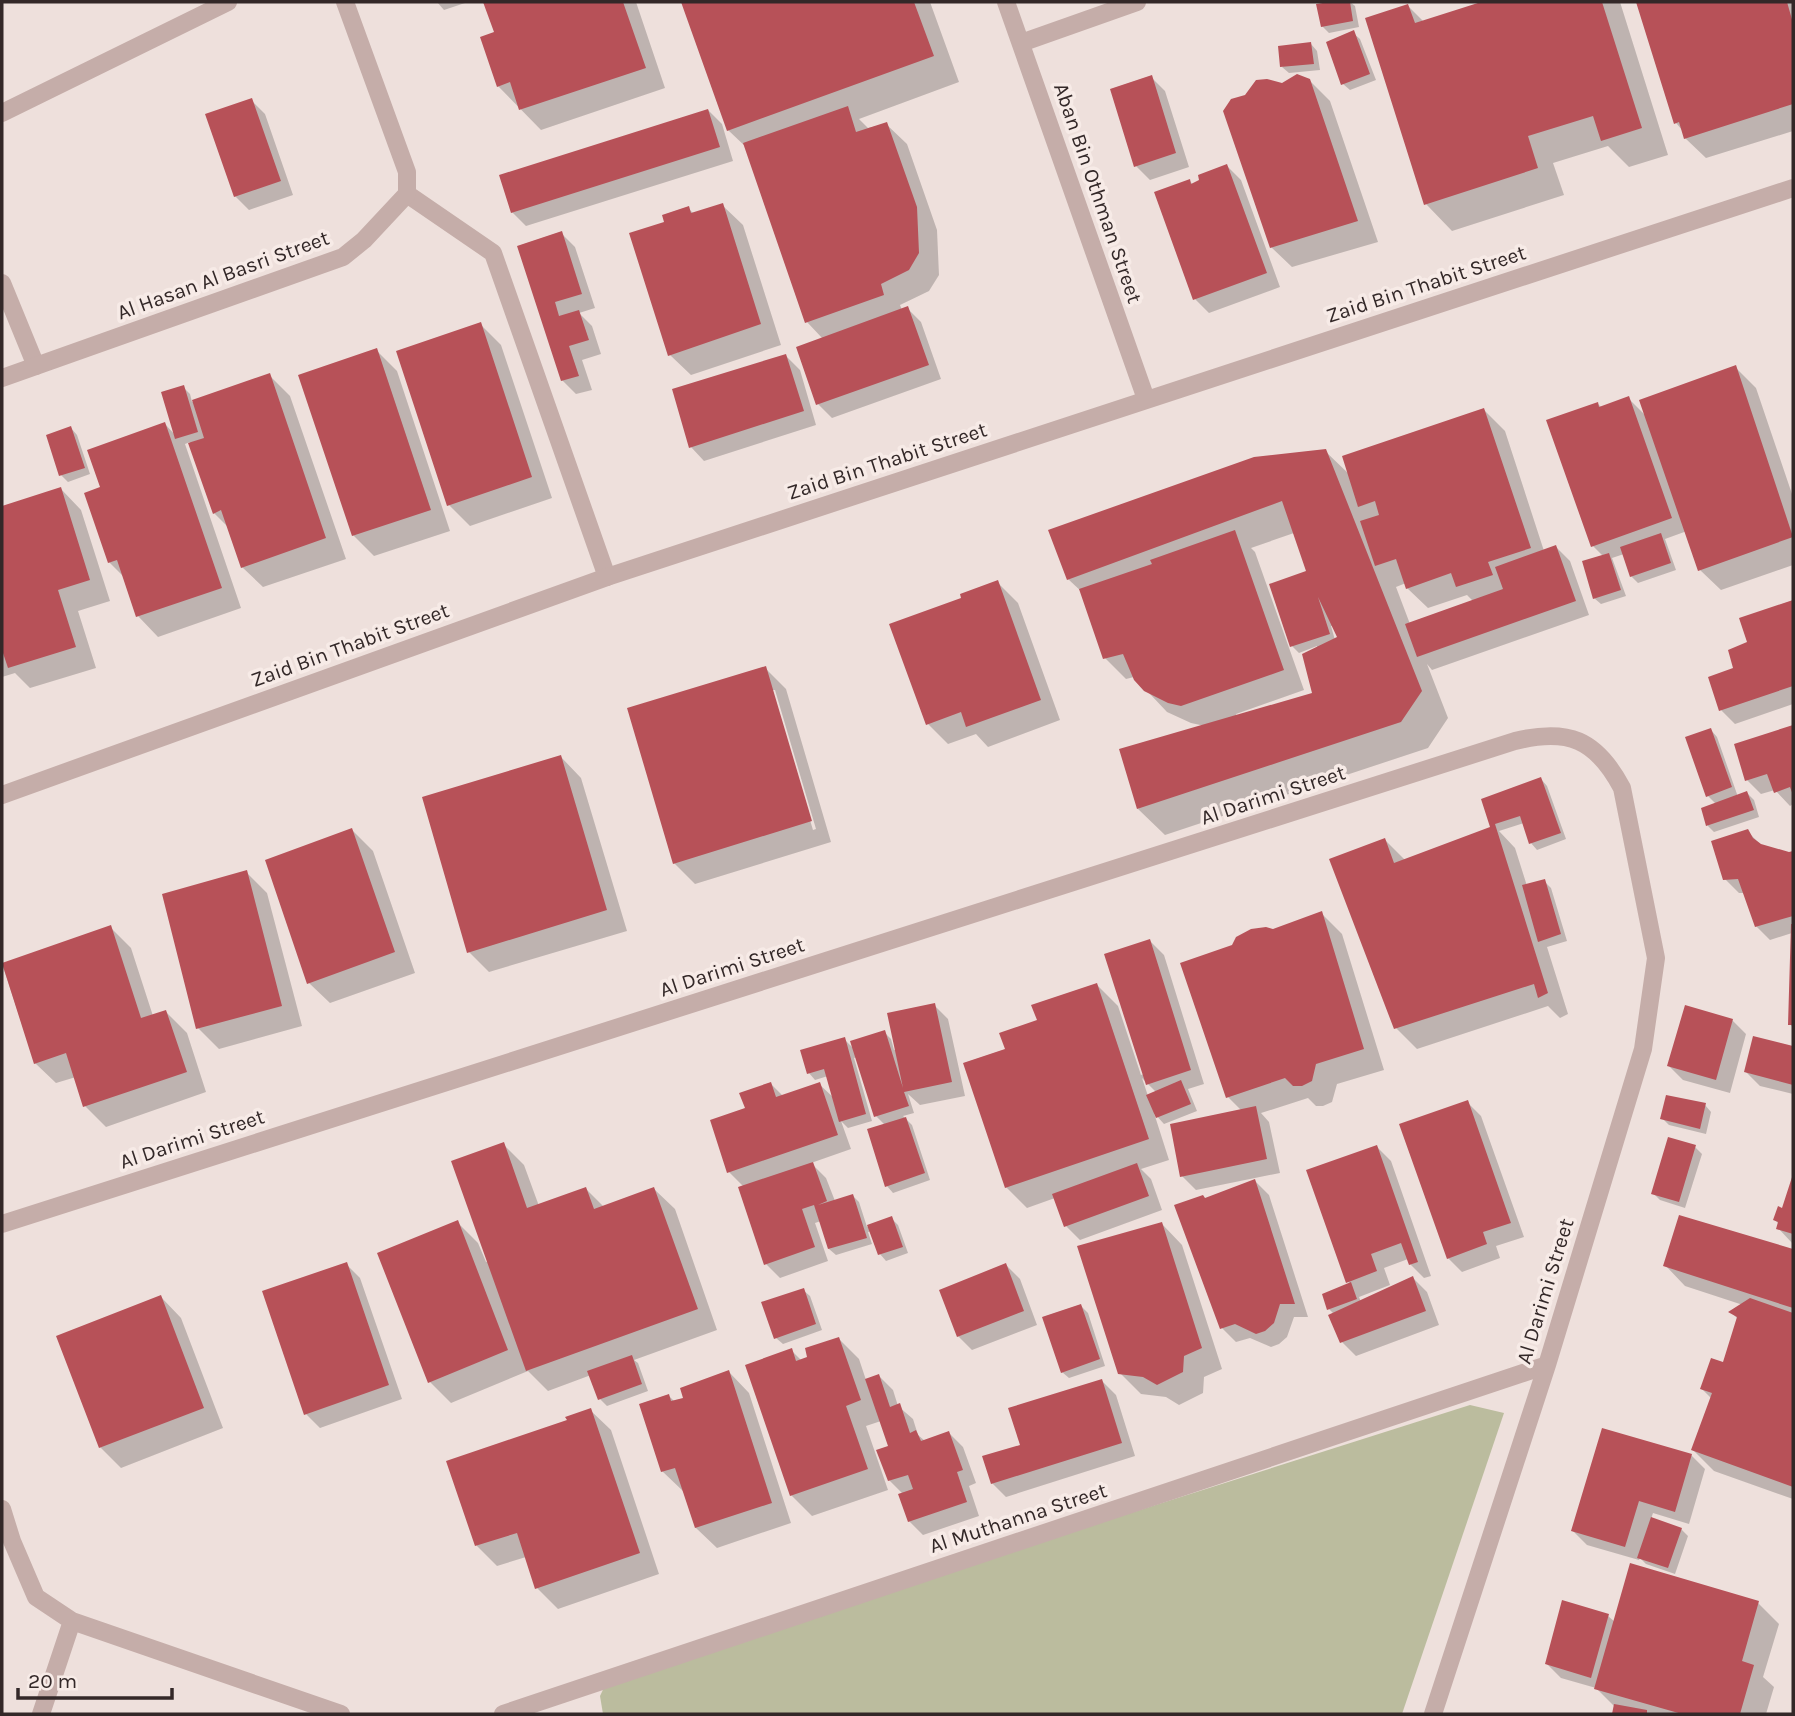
<svg xmlns="http://www.w3.org/2000/svg" width="1795" height="1716" font-family="Karla,sans-serif">
	<style>
		.green { fill: #bbbc9e }
		.shadow { fill: #0003; fill-rule: evenodd }
		.building { fill: #b75158 }
		.lines { fill: none; stroke-linecap: round; stroke-linejoin: round }
		.service { stroke: #c5ada9; stroke-width: 18 }
		.minor { stroke: #c5ada9; stroke-width: 18 }
		.labels { text-anchor: middle; stroke-width: 7; stroke-linejoin: round; paint-order: stroke }
		.street-label { font-size: 21px; fill: #332828; stroke: #f7ebe7 }
	</style>
	<rect width="100%" height="100%" fill="#eee0dc"/>
	<path class="green" d="M1470 1405 1504 1413 1402 1714H603L600 1696 608 1679Z"/>
	<path class="shadow" d="M437 2H468L444 10Z
		M485 2H636L665 88 541 130 498 86 496 33Z
		M683 2H930L959 82 859 119 868 128 886 124 907 144 937 230 939 275 929 291 900 305 902 310 907 308 921 322 941 379 832 418 818 404 823 339 807 322 747 148 728 130Z
		M1338 2H1350L1355 6 1359 27 1329 33 1322 26 1318 6Z
		M1487 2H1620L1668 155 1629 167 1608 146 1553 163 1564 195 1452 231 1426 204 1408 6 1424 22Z
		M1638 2H1793V131L1706 158 1685 138 1683 131 1676 123Z
		M1353 33 1360 39 1376 80 1350 90 1343 84Z
		M1311 44 1317 51 1320 70 1289 73 1282 67Z
		M1151 77 1165 91 1189 167 1150 180 1136 166Z
		M1309 80 1330 101 1378 242 1292 267 1271 247 1282 84Z
		M251 100 265 114 293 195 249 210 235 196Z
		M708 110 722 124 733 161 526 226 512 212Z
		M1227 166 1241 180 1280 287 1209 313 1195 299 1190 181 1193 185Z
		M722 205 743 225 781 345 691 375 670 355 666 223 688 208 694 214Z
		M561 233 575 247 595 308 579 313 592 326 601 354 582 360 592 390 576 394 562 380 520 247Z
		M480 324 501 345 552 498 470 526 449 505Z
		M376 350 397 371 450 531 374 556 353 535Z
		M786 356 800 370 816 425 704 461 691 447Z
		M1736 368 1756 388 1793 497V565L1721 590 1700 570 1687 531 1665 539 1676 570 1638 583 1631 576 1624 554 1612 558 1626 596 1601 604 1594 598 1603 556 1593 546 1598 404 1602 408 1628 398 1647 417Z
		M269 375 290 396 346 559 263 587 242 567 229 528 214 513 190 442 185 444 241 608 158 637 138 616 124 577 109 562 102 488 165 424 176 436 183 387 190 394 192 402Z
		M1484 410 1505 431 1544 551 1556 547 1570 561 1589 615 1432 670 1427 664 1448 718 1428 748 1165 835 1138 809 1205 726 1191 723 1167 712 1134 677 1126 679 1105 658 1083 593 1068 579 1325 451 1350 475ZM1294 533 1308 572 1292 646 1299 653 1317 646 1314 695 1237 717 1236 714 1304 690 1255 552 1251 548ZM1406 583 1407 588 1428 608 1467 595 1473 601 1410 624 1396 587ZM1331 626H1333L1339 638 1335 640Z
		M71 428 77 435 90 474 68 482 61 475Z
		M61 489 81 510 110 601 78 611 96 668 30 688 15 673 2 677V508Z
		M997 582 1018 603 1060 720 988 747 976 734 948 744 928 724 963 599Z
		M1793 601V704L1735 724 1721 710 1736 669 1749 643 1741 619Z
		M765 668 786 689 831 842 695 884 674 863ZM771 690H775L816 829 813 830Z
		M1793 726V804L1790 806 1775 790 1761 794 1747 780 1736 745Z
		M1711 730 1717 737 1738 797 1747 793 1754 800 1759 817 1714 832 1708 826 1703 809 1716 804 1708 796Z
		M561 757 581 778 627 931 489 972 469 952Z
		M1541 779 1547 786 1566 839 1537 850 1531 843 1524 823 1499 831 1515 848 1527 886 1544 881 1551 888 1567 941 1547 947 1568 1014 1560 1018 1548 1006 1417 1049 1396 1028 1385 840 1405 860 1494 827 1492 825Z
		M352 830 373 851 415 973 330 1003 309 983Z
		M1747 831 1762 846 1789 854 1793 852V1028L1790 1024 1792 933 1770 940 1756 926 1745 893H1739L1725 879Z
		M246 872 267 893 302 1026 219 1049 198 1028Z
		M1321 913 1342 934 1384 1070 1337 1084 1332 1102 1323 1106H1316L1308 1098 1261 1113 1269 1122 1280 1173 1196 1190 1182 1176 1241 1110 1228 1097 1273 931Z
		M110 927 131 948 153 1016 166 1012 187 1033 206 1092 106 1127 85 1106 76 1077 56 1083 35 1063 2 964Z
		M1150 941 1164 955 1204 1084 1188 1089 1197 1111 1164 1124 1154 1113 1169 1160 1141 1169 1151 1179 1162 1210 1080 1240 1066 1226 1055 1198 1027 1208 1006 1187 1007 1051 1039 1022 1097 985 1118 1006 1141 1075 1144 1074ZM1142 1078 1156 1092 1148 1096Z
		M934 1005 948 1019 965 1096 920 1105 908 1094 914 1113 903 1116 912 1125 930 1180 893 1193 887 1186 885 1125 876 1116 857 1057 854 1058 872 1121 848 1128 841 1121 851 1149 811 1163 826 1178 835 1201 853 1196 859 1202 867 1227 891 1218 898 1225 908 1253 886 1261 880 1254 872 1231 868 1232 872 1244 836 1255 829 1249 821 1221 815 1223 828 1261 780 1278 766 1264 744 1187 729 1172 747 1110 771 1084 783 1096 819 1084 835 1099 828 1076 815 1080 809 1073 844 1039 855 1050 884 1032 891 1039 894 1050 897 1049Z
		M1732 1020 1746 1034 1730 1093 1683 1080 1669 1066Z
		M1754 1038 1793 1048V1094L1760 1086 1746 1072Z
		M1467 1102 1481 1116 1524 1237 1496 1246 1500 1258 1462 1272 1448 1258Z
		M1705 1105 1711 1112 1706 1134 1669 1125 1662 1118Z
		M1670 1139 1695 1147 1702 1154 1685 1208 1660 1200 1653 1193Z
		M503 1144 524 1165 539 1206 586 1189 604 1207 654 1189 675 1209 717 1330 634 1360 638 1363 648 1391 607 1406 600 1399 591 1375 548 1391 528 1371 451 1403 430 1382 457 1222 478 1243 486 1262 489 1261Z
		M1377 1147 1391 1161 1431 1276 1424 1278 1410 1264 1408 1259 1384 1268 1390 1285 1359 1297 1361 1302 1413 1278 1427 1292 1439 1325 1356 1356 1342 1342 1334 1314 1329 1309 1351 1284 1348 1282Z
		M1793 1178V1244L1778 1228 1779 1224 1775 1220 1783 1210Z
		M1255 1181 1269 1195 1308 1317H1294L1287 1337 1279 1344 1271 1347 1250 1338 1236 1342 1222 1328 1206 1200Z
		M1681 1217 1793 1250V1499L1714 1471 1693 1450 1711 1398 1702 1389 1724 1365 1738 1319 1731 1312 1743 1305 1685 1286 1665 1265Z
		M1162 1224 1182 1245 1222 1369 1204 1377 1203 1393 1179 1405 1166 1397 1141 1394 1120 1373Z
		M346 1264 360 1278 402 1399 320 1428 306 1414Z
		M1006 1265 1020 1279 1037 1325 972 1350 958 1336Z
		M803 1290 810 1296 822 1330 783 1344 776 1338Z
		M161 1297 181 1318 223 1428 121 1468 100 1447Z
		M1081 1306 1088 1313 1105 1366 1069 1378 1062 1372Z
		M839 1339 859 1359 866 1380 879 1376 893 1390 898 1406 913 1419 918 1435 925 1441 949 1433 963 1447 976 1483 969 1486 979 1516 923 1535 909 1521 903 1494 889 1480 891 1447 881 1421 866 1426 888 1490 812 1516 791 1495 792 1351 802 1361Z
		M729 1372 749 1393 791 1523 717 1548 696 1528 684 1492 662 1471 669 1396 675 1402 685 1399Z
		M1102 1381 1116 1395 1135 1456 1006 1497 992 1483 1022 1446Z
		M590 1410 611 1430 659 1574 558 1609 537 1588 526 1557 497 1566 477 1546 448 1462 569 1421Z
		M1691 1455 1705 1469 1689 1524 1653 1513 1651 1519 1681 1529 1688 1536 1675 1574 1646 1564 1640 1558 1639 1560 1587 1545 1573 1531Z
		M1758 1603 1779 1624 1763 1677 1774 1687 1766 1714H1614L1615 1707 1596 1688 1561 1678 1547 1664 1608 1616 1615 1622Z"/>
	<path class="building" d="M483 2H623L646 68 519 110 510 82 497 87 480 37 494 32Z
		M681 2H914L934 56 727 131Z
		M1329 2H1350L1353 21 1321 27 1316 4Z
		M1481 2H1602L1642 128 1601 141 1593 116 1528 136 1538 168 1424 205 1365 18 1408 4 1415 23Z
		M1636 2H1787L1793 23V104L1684 139 1679 122 1674 124Z
		M1354 30 1370 74 1341 85 1326 42Z
		M1311 42 1314 64 1280 67 1278 46Z
		M1297 74 1310 79 1358 221 1270 248 1223 111 1231 99 1245 95 1256 80 1267 79 1282 83Z
		M1152 75 1176 153 1134 167 1110 89Z
		M252 98 281 181 234 197 205 114Z
		M848 106 856 132 887 122 917 207 919 253 909 270 881 284 884 295 805 323 743 143Z
		M708 109 720 147 511 213 499 175Z
		M1227 164 1267 273 1193 300 1154 192 1190 179 1191 184 1199 180 1198 175Z
		M723 203 761 324 668 356 629 233 664 222 662 215 689 206 691 213Z
		M562 231 582 294 555 302 559 316 579 310 589 340 569 346 579 376 561 381 517 246Z
		M908 306 929 365 816 405 796 347Z
		M481 322 532 477 447 506 396 351Z
		M377 348 431 510 352 536 298 375Z
		M786 354 804 411 689 448 672 389Z
		M1736 365 1793 537 1698 571 1639 400Z
		M270 373 326 538 241 568 221 510 213 514 188 443 204 438 192 400Z
		M184 385 198 432 175 439 161 392Z
		M1629 396 1672 518 1591 547 1546 420 1598 402 1599 407Z
		M1484 408 1531 548 1488 562 1493 575 1456 587 1451 573 1406 589 1396 559 1375 566 1360 521 1379 515 1375 501 1358 507 1342 456Z
		M165 422 222 588 136 617 117 560 108 563 84 493 100 487 87 450Z
		M71 426 85 468 59 476 46 435Z
		M1326 449 1422 691 1401 722 1137 809 1119 749 1312 693 1302 654 1337 637 1318 597 1330 634 1290 647 1269 584 1306 571 1282 501 1067 580 1048 530 1254 457Z
		M61 487 90 580 58 590 76 647 8 668 2 650V506Z
		M1235 530 1284 670 1181 706 1168 703 1144 691 1134 680 1123 654 1103 659 1079 589 1152 564 1150 560Z
		M1661 533 1671 563 1630 577 1620 547Z
		M1556 545 1576 601 1417 657 1405 624 1503 589 1495 567Z
		M1609 553 1621 590 1593 599 1582 561Z
		M998 580 1041 700 966 727 961 712 926 725 889 624 961 598 960 594Z
		M1793 600V686L1719 711 1708 677 1733 668 1728 650 1747 642 1739 618Z
		M766 666 812 821 673 864 627 708Z
		M1793 725V795L1790 787 1774 793 1767 774 1745 781 1734 744Z
		M1711 728 1732 787 1706 797 1685 737Z
		M561 755 607 910 467 953 422 797Z
		M1541 777 1561 833 1529 844 1520 816 1495 824 1548 993 1538 998 1534 984 1394 1029 1329 859 1385 838 1394 863 1490 827 1481 799Z
		M1747 791 1754 810 1706 826 1701 808Z
		M352 828 395 952 307 984 265 860Z
		M1748 829 1753 838 1761 844 1789 852 1793 851V916L1755 927 1738 879 1723 880 1711 841Z
		M247 870 282 1006 196 1029 162 894Z
		M1545 879 1561 934 1538 942 1522 885Z
		M1322 911 1364 1049 1316 1064 1312 1081 1302 1086H1293L1285 1078 1226 1098 1180 963 1232 945 1236 937 1251 929 1266 927 1273 929Z
		M1791 924H1793V1025H1788Z
		M111 925 141 1018 166 1010 187 1072 83 1107 66 1053 34 1064 2 963Z
		M1150 939 1191 1070 1146 1085 1104 954Z
		M1097 983 1149 1139 1005 1188 963 1063 1005 1049 999 1033 1037 1020 1031 1005Z
		M935 1003 952 1082 904 1092 909 1106 874 1117 850 1041 885 1030 903 1088 887 1013Z
		M1685 1005 1733 1019 1716 1080 1667 1066Z
		M1753 1036 1793 1046V1085L1744 1072Z
		M845 1037 866 1114 839 1122 824 1069 807 1074 800 1050Z
		M1181 1080 1191 1104 1156 1118 1146 1095Z
		M771 1082 776 1097 820 1082 838 1135 727 1173 710 1120 745 1108 739 1093Z
		M1666 1095 1706 1103 1700 1129 1660 1119Z
		M1468 1100 1511 1223 1483 1232 1487 1244 1447 1259 1399 1124Z
		M1256 1106 1267 1159 1180 1177 1170 1124Z
		M906 1117 925 1173 885 1187 867 1129Z
		M1668 1137 1696 1145 1679 1202 1651 1194Z
		M504 1142 527 1208 586 1187 594 1209 654 1187 698 1309 526 1371 451 1161Z
		M1377 1145 1418 1262 1409 1265 1401 1243 1371 1254 1377 1271 1346 1283 1306 1170Z
		M813 1162 827 1201 818 1205 853 1194 867 1238 828 1249 814 1205 802 1209 815 1247 764 1265 738 1187Z
		M1137 1163 1149 1196 1064 1227 1052 1194Z
		M1793 1174V1234L1776 1229 1778 1222 1773 1220 1778 1206 1782 1208Z
		M1255 1179 1295 1304H1280L1274 1323 1265 1331 1256 1334 1235 1324 1220 1329 1174 1205 1203 1195 1205 1198Z
		M1679 1215 1793 1249V1308L1663 1266Z
		M892 1216 903 1247 878 1255 867 1225Z
		M458 1220 508 1350 428 1383 377 1253Z
		M1162 1222 1202 1348 1184 1356 1183 1372 1157 1385 1143 1377 1118 1374 1077 1246Z
		M347 1262 389 1385 304 1415 262 1291Z
		M1006 1263 1024 1311 957 1337 939 1290Z
		M1413 1276 1426 1311 1340 1343 1328 1315Z
		M1351 1282 1357 1299 1327 1310 1322 1294Z
		M804 1288 816 1324 774 1339 761 1302Z
		M161 1295 204 1408 99 1448 56 1336Z
		M1750 1298 1793 1313V1487L1691 1450 1712 1393 1700 1389 1711 1358 1723 1362 1737 1317 1728 1312Z
		M1081 1304 1100 1359 1061 1373 1042 1317Z
		M839 1337 861 1400 846 1406 868 1469 790 1496 745 1365 792 1348 796 1361 807 1357 805 1348Z
		M632 1355 642 1384 598 1400 587 1371Z
		M729 1370 772 1503 695 1528 675 1468 661 1472 639 1404 669 1394 671 1401 683 1398 680 1388Z
		M879 1374 890 1407 900 1403 910 1433 916 1430 921 1441 949 1431 963 1470 957 1472 967 1502 908 1522 898 1494 913 1489 908 1475 888 1481 876 1450 888 1446 865 1379Z
		M1102 1379 1122 1443 991 1484 982 1456 1020 1445 1008 1408Z
		M591 1408 640 1553 535 1589 517 1533 475 1546 446 1461 567 1420 565 1417Z
		M1602 1428 1692 1454 1675 1512 1639 1501 1625 1547 1571 1531Z
		M1651 1517 1682 1528 1668 1568 1637 1558Z
		M1630 1563 1759 1601 1742 1661 1754 1665 1740 1714H1682L1594 1689Z
		M1562 1600 1609 1614 1591 1678 1545 1664Z
		M1614 1704 1647 1710V1714H1612Z"/>
	<g class="lines">
		<path class="service" d="M2 113 228 2
			M407 194 493 253 607 577
			M2 283 36 366"/>
		<path class="minor" d="M1006 2 1146 399
			M1021 43 1137 2
			M2 378 343 257 364 240 407 194V172L345 2
			M2 795 607 577 1793 188
			M2 1224 1515 741C1568 728 1596 739 1622 788L1656 958 1643 1049 1547 1365 1433 1714
			M2 1509 12 1541 36 1597 72 1621 341 1714
			M41 1714 72 1621
			M503 1714 1547 1365"/>
	</g>
	<g class="labels">
		<g class="street-label">
			<text transform="translate(1098 193) rotate(71)" y="7">Aban Bin Othman Street</text>
			<text transform="translate(223 275) rotate(-20)" y="7">Al Hasan Al Basri Street</text>
			<text transform="translate(1426 284) rotate(-18)" y="7">Zaid Bin Thabit Street</text>
			<text transform="translate(887 461) rotate(-18)" y="7">Zaid Bin Thabit Street</text>
			<text transform="translate(350 645) rotate(-20)" y="7">Zaid Bin Thabit Street</text>
			<text transform="translate(1273 795) rotate(-18)" y="7">Al Darimi Street</text>
			<text transform="translate(732 967) rotate(-18)" y="7">Al Darimi Street</text>
			<text transform="translate(192 1139) rotate(-18)" y="7">Al Darimi Street</text>
			<text transform="translate(1545 1291) rotate(-73)" y="7">Al Darimi Street</text>
			<text transform="translate(1018 1518) rotate(-18)" y="7">Al Muthanna Street</text>
		</g>
	</g>
	<rect width="1795" height="1716" fill="none" stroke="#332828" stroke-width="7"/>
	<path d="M18 1688v10h154v-10" fill="none" stroke="#332828" stroke-width="3.5"/>
	<text x="28" y="1688" font-size="21" fill="#332828" stroke="#f7ebe7" stroke-width="5" paint-order="stroke">20 m</text>
</svg>
